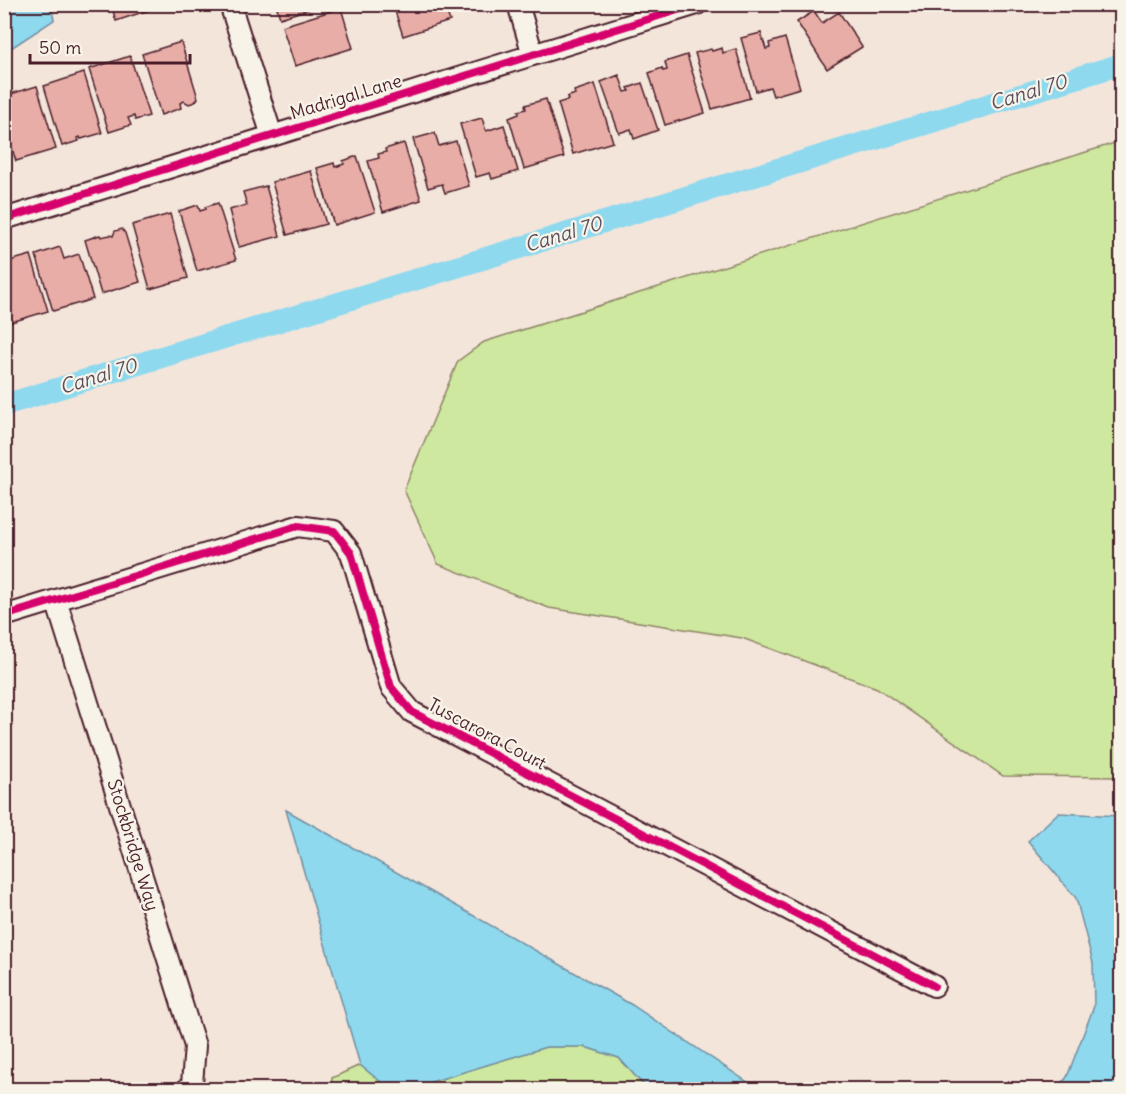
<svg xmlns="http://www.w3.org/2000/svg" width="1126" height="1094" font-family="Delius,sans-serif">
	<style>
		.green { fill: #cee89f; stroke: #8c8465; stroke-width: 1.5 }
		.water { fill: #8ed9ee; stroke: #738fa0; stroke-width: 1.5 }
		.lines { fill: none; stroke-linecap: round; stroke-linejoin: round }
		.canal { stroke: #8ed9ee; stroke-width: 22 }
		.building { fill: #e8ada6; stroke: #4a1f2b; stroke-width: 1.5 }
		.street-casing { stroke: #4a1f2b; stroke-width: 24 }
		.street { stroke: #f7f3e8; stroke-width: 20 }
		.cycleway-casing { stroke: #f7f3e8; stroke-width: 11 }
		.cycleway { stroke: #d6006c; stroke-width: 8 }
		.labels { text-anchor: middle; stroke-width: 4.5; stroke-linejoin: round; paint-order: stroke }
		.street-label { font-size: 18px; fill: #4a1f2b; stroke: #f7f3e8 }
		.water-label { font-size: 20px; font-style: italic; fill: #5b4e5c; stroke: #f7f3e8 }
	</style>
	<rect width="100%" height="100%" fill="#f4e5db"/>
	<filter id="ink" filterUnits="userSpaceOnUse"><feTurbulence type="fractalNoise" baseFrequency=".0167" numOctaves="2"/><feDisplacementMap in="SourceGraphic" scale="12" xChannelSelector="R" yChannelSelector="G"/><feConvolveMatrix kernelMatrix="1 2 1 2 8 2 1 2 1" color-interpolation-filters="sRGB"/></filter>
	<g filter="url(#ink)">
		<path class="green" d="M1121 141V777L1003 776 877 688 742 638 549 608 438 564 404 490 458 361 484 342Z
			M546 1047H585L619 1058 647 1089 331 1090 332 1078 360 1065 386 1086 421 1085Z"/>
		<path class="water" d="M5 4 51 5 54 20 5 52Z
			M286 810 632 1005 758 1089H647L619 1058 585 1047H546L421 1085 386 1086 360 1065Z
			M1058 813 1121 816V1089H1057L1067 1077 1094 1006 1093 963 1076 898 1028 841Z"/>
		<g class="lines">
			<path class="canal" d="M4 405 1122 64"/>
		</g>
		<path class="building" d="M111 4H164V5L116 21Z
			M276 4H325L280 18Z
			M404 4H445L441 6 442 11 446 10 450 21 403 36 395 11 405 8Z
			M341 8 353 48 295 66 282 26Z
			M814 11 822 23 839 12 862 47 827 69 797 22Z
			M761 33 766 49 770 48 769 43 785 38 800 88 773 96 770 87 756 91 741 38Z
			M181 42 198 98 195 102 189 104 184 101 180 103 181 108 161 115 142 54Z
			M722 48 723 53 736 49 750 98 712 109 695 53 711 49 712 51Z
			M687 55 705 113 665 125 649 73 662 68 663 71 667 70 665 62Z
			M130 56 149 116 135 120 134 116 128 118 131 125 109 132 89 69Z
			M84 73 102 133 81 139 80 137 78 138 79 141 62 146 44 86Z
			M619 75 625 92 630 91 628 88 642 83 658 130 634 139 631 129 619 133 601 82Z
			M595 84 613 142 573 154 558 103 568 100 567 97 575 94 574 91Z
			M37 86 56 149 16 161 4 123V96Z
			M546 99 564 157 524 169 509 118 519 114 518 111 526 109 525 105Z
			M482 118 486 131 504 125 518 171 492 179 490 173 476 177 460 124Z
			M435 133 439 146 456 141 469 186 445 193 442 184 428 188 413 139Z
			M404 143 421 200 383 212 368 161 379 158 378 154 386 152 385 149Z
			M357 156 375 212 334 225 317 168 334 163 335 167 344 164 343 161Z
			M311 171 326 224 287 235 272 182Z
			M266 186 280 236 239 247 229 210 247 205 243 192Z
			M218 203 236 260 197 271 179 211 198 205 200 211 206 209 205 207Z
			M170 214 188 278 150 289 132 225Z
			M122 229 125 233 140 282 101 294 85 240 100 235 101 237 110 235 113 236 115 231Z
			M60 247 64 259 79 254 93 299 53 311 36 255Z
			M31 255 48 311 8 323 4 312V268L8 267 6 262Z"/>
		<g class="lines">
			<defs>
				<path id="street" d="M230 4 272 136
					M518 4 533 55
					M4 219 697 4
					M56 600 195 1046 192 1084 186 1090
					M4 616 298 526 334 531 351 553 391 687 412 712 934 986"/>
			</defs>
			<use href="#street" class="street-casing"/>
			<use href="#street" class="street"/>
			<defs>
				<path id="cycleway" d="M4 219 697 4
					M4 616 298 526 334 531 351 553 391 687 412 712 934 986"/>
			</defs>
			<use href="#cycleway" class="cycleway-casing"/>
			<use href="#cycleway" class="cycleway"/>
		</g>
	</g>
	<g class="labels">
		<g class="street-label">
			<text transform="translate(346 97) rotate(-17)" y="6">Madrigal Lane</text>
			<text transform="translate(487 734) rotate(28)" y="6">Tuscarora Court</text>
			<text transform="translate(133 845) rotate(73)" y="6">Stockbridge Way</text>
		</g>
		<g class="water-label">
			<text transform="translate(1028 92) rotate(-17)" y="7">Canal 70</text>
			<text transform="translate(563 234) rotate(-17)" y="7">Canal 70</text>
			<text transform="translate(98 376) rotate(-17)" y="7">Canal 70</text>
		</g>
	</g>
	<rect width="1126" height="1094" fill="none" stroke="#f7f3e8" stroke-width="24"/>
	<rect x="12" y="12" width="1102" height="1070" fill="none" stroke="#4a1f2b" stroke-width="2" filter="url(#ink)"/>
	<path d="M30 54v9h160v-9" fill="none" stroke="#4a1f2b" stroke-width="3"/>
	<text x="39" y="54" font-size="18" fill="#4a1f2b" stroke="#f7f3e8" stroke-width="4.5" paint-order="stroke">50 m</text>
</svg>
